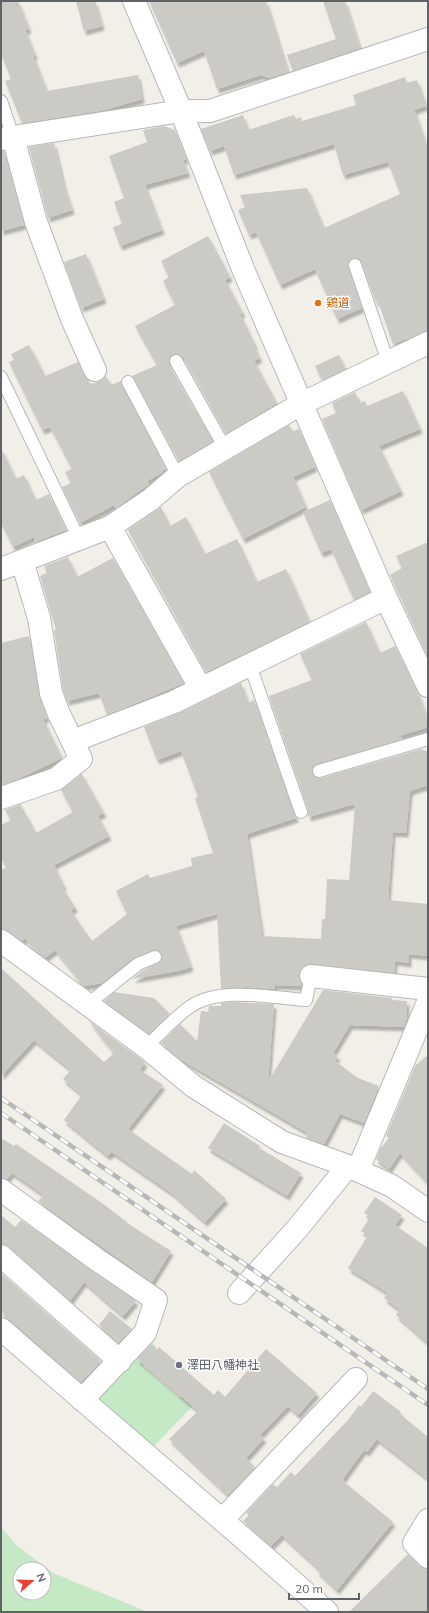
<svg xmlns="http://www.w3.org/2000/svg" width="429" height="1613" font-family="Mulish,'Noto Sans JP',sans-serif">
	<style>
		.green { fill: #c5e8c5; fill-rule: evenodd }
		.building { fill: #cccac5; filter: url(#shadow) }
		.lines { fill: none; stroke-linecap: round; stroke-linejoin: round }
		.lane-casing { stroke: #b5b8bc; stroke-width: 14 }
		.street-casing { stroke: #b5b8bc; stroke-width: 24 }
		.lane { stroke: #fff; stroke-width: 12 }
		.street { stroke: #fff; stroke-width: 22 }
		.rail-casing { stroke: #b6b7b8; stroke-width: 4.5 }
		.rail { stroke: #fff; stroke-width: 3; stroke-dasharray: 9; stroke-linecap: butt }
		.food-dot { fill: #e8710a; stroke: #fff; stroke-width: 1.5 }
		.worship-dot { fill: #6b7280; stroke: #fff; stroke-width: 1.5 }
		.labels { text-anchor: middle; stroke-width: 3; stroke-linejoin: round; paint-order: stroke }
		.food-label { font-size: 12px; fill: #c56008; stroke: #fff; text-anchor: start }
		.worship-label { font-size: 12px; fill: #5b616d; stroke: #fff; text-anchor: start }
	</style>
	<defs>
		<filter id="shadow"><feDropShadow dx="2.5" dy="4.5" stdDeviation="1" flood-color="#0004"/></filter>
	</defs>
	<rect width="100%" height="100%" fill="#f1efe8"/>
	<path class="green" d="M151 1341 157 1348 143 1363V1366L178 1397H181L194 1382 206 1392 154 1446H149L104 1409 98 1394Z
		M1 1527 16 1545 53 1573 148 1612H1ZM20 1569H44V1593H20Z"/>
	<path class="building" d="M1 1H18L29 29 25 30 35 55 33 56 47 91 138 75 142 99 105 110 22 123 5 81 11 79 1 54Z
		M76 1H95L102 26 84 31Z
		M149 1H266L288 72 269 78 261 75 217 89 204 51 177 63Z
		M323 1H345L360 48 293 71 287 55 336 39Z
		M405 77 407 83 417 80 426 106 414 110 428 150V331L393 344 378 301 376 302 360 259 352 258 348 264 362 308 337 319 315 269 280 285 256 232 249 235 238 210 245 207 240 195 307 188 324 228 400 194 388 162 343 175 334 144 234 175 224 146 210 151 201 129 243 115 248 130 294 115 296 119 301 117 302 121 356 105 353 95Z
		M164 126 175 130 186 159 183 160 188 173 145 185 162 230 120 246 113 227 122 224 114 202 124 198 109 156 147 142 143 130Z
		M54 143 64 186 72 210 48 218 29 147Z
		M1 151H4L24 225 1 231Z
		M208 236 230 277 225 280 243 313 240 314 255 345 254 346 260 358 254 361 277 403 226 434 183 357 176 354 172 355 169 361V365L213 441 179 461 132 376 157 365 135 326 175 305 163 281 169 277 161 261Z
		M86 254 104 299 81 308 64 262Z
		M29 345 45 376 78 362 84 375 91 384 100 381 106 376 111 385 121 381 166 469 162 470 163 472 147 481 149 484 116 508 114 505 80 523 62 487 71 483 65 472 72 469 50 427 42 430 9 362 14 360 11 354Z
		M339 355 345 369 322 380 315 366Z
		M403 391 420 429 379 446 401 491 361 510 322 419 336 413 332 403 355 392 360 403 365 401 367 406Z
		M289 425 293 431 299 429 315 467 293 477 306 507 243 539 209 472Z
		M1 448 16 479 24 475 36 500 49 494 66 530 35 542 34 537 13 547 1 523Z
		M330 500 370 592 354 600 331 549 321 553 303 512Z
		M161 507 170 526 186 517 205 554 237 539 257 582 286 569 310 622 206 672 128 530Z
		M428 542V657L390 575 402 568 396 556Z
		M68 557 77 577 113 558 184 683 107 715 99 693 67 701 63 690 54 630H56L40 576 47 573 44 566Z
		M366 622 380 653 395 646 418 693 428 721V727L399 736 403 739 317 764 313 766 312 773 314 777 321 778 421 749 428 752V785L410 791 406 833 393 832 388 900 428 904V956L409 954V963L395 961 394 973 312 964 306 965 301 969 299 975 301 986 275 985V989L247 987 221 988 217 914 176 926 191 967 178 971 132 979 142 971 161 961 162 954 159 951 153 950 133 958 102 983 84 986 55 950 45 958 36 951 25 938 22 941 8 931 1 929V871L6 867 1 858V825L11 820 5 810 21 804 23 814 25 812 36 833 73 812 61 790 82 774 104 813 98 816 109 836 54 865 64 886 62 887 75 907 71 911 92 941 127 914 116 891 148 874 150 878 192 866 191 858 213 853 195 798 198 797 181 751 157 760 144 727 179 713 241 683 248 703 254 700 296 818 247 834 262 936 321 939 322 919H325L327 879 349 880 355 804 308 817V810L269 696 312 680 300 654Z
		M29 636 39 695 47 718 43 719 62 758 20 778 1 785V643Z
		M1 968 104 1062 114 1053 89 1021 145 1062 140 1070 163 1085 128 1129 192 1174 194 1170 226 1199 205 1222 173 1194 112 1152 108 1156 64 1120 82 1095 63 1079 71 1070 34 1040 1 1076Z
		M323 990 392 998V1000L407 1001 406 1021 404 1027 350 1025 333 1053 338 1056 335 1061 358 1078 379 1086 364 1123 340 1114 324 1144 306 1138 308 1133 180 1059 161 1043 180 1024 197 1041 201 1011 208 1012 209 1006H221V1003L232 1002 274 1004 268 1082Z
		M114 992 154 998 170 1014 149 1034 104 1001Z
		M428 1055V1183L400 1153 389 1169 376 1159 380 1149 389 1138 386 1136 415 1066Z
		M224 1123 260 1146 259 1148 301 1173 287 1196 208 1148Z
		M1 1138 14 1146 16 1144 102 1203 127 1222V1223L171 1251 152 1282 38 1201 44 1195 12 1173 7 1179 1 1178Z
		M375 1197 402 1215 395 1225 428 1248V1343L396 1315 400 1310 384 1298 388 1293 348 1268 368 1235 361 1231 370 1217 364 1213Z
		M1 1215 15 1227 21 1220 136 1301 123 1316 84 1282 70 1301 9 1247 1 1244Z
		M1 1273 101 1361 81 1382 1 1311Z
		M110 1311 132 1329 118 1343 99 1325Z
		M151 1345 157 1350 159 1347 214 1395 218 1390 225 1397 266 1349 317 1393 298 1415 288 1406 260 1435 264 1438 246 1458 255 1467 228 1495 169 1439 198 1411 137 1359Z
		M373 1391 401 1412 400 1414 428 1437V1479L377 1439 367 1452 364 1450 342 1480 393 1522 337 1590 317 1571 319 1569 282 1535 271 1546 243 1521 249 1515 246 1513 273 1484 277 1487 291 1472 295 1476 348 1420 359 1405 361 1407Z
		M408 1554 419 1566 428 1569V1612H349Z"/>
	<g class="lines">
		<defs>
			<path id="lane" d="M1 101 13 137
				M355 265 388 362
				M176 361 225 448
				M1 377 79 539
				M128 382 178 476
				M250 665 301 812
				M319 771 428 739
				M88 1004 138 964 155 957
				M146 1047C160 1034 175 1017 191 1006 221 986 273 998 306 1000L311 976"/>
			<path id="street" d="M134 1 181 111 243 269 386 598 428 686
				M13 137 36 222 72 319 95 370
				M1 139 181 111H210L428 39
				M110 527 201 689
				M1 569 110 527 150 500 178 476 301 404 428 343
				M73 741 174 702 386 598
				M1 798 56 779 81 759 59 714 51 693 39 618 22 561
				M1 941 146 1047 193 1086 282 1142 348 1166 392 1186 428 1211
				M311 976 428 989
				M358 1170 428 1002
				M1 1190 96 1259 156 1300 145 1333 82 1400
				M1 1256 120 1361
				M239 1293 297 1229 348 1166
				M1 1329C109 1424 220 1516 327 1612
				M223 1519 356 1379
				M428 1520 414 1543 428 1557"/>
		</defs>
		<use href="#lane" class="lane-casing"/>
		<use href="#street" class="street-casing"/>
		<use href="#lane" class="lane"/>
		<use href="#street" class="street"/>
		<defs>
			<path id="rail" d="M1 1098 428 1389
				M1 1113 428 1405"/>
		</defs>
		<use href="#rail" class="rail-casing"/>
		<use href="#rail" class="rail"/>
	</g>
	<circle class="food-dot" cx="318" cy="303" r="4"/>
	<circle class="worship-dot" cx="179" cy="1365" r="4"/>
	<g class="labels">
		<g class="food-label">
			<text x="326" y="307">鶏道</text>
		</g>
		<g class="worship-label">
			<text x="187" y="1369">澤田八幡神社</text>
		</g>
	</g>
	<rect width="429" height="1613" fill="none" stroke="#5f6368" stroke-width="4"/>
	<g transform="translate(32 1581) rotate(70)"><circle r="19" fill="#ffffff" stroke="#bfc1c3"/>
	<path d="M0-3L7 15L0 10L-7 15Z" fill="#ea4335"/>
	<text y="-6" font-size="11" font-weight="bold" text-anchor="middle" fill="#5f6368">N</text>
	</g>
	<path d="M289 1593v6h70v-6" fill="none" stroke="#5f6368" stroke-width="2"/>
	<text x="295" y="1593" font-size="12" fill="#5f6368" stroke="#ffffff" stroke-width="3" paint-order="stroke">20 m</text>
</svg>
